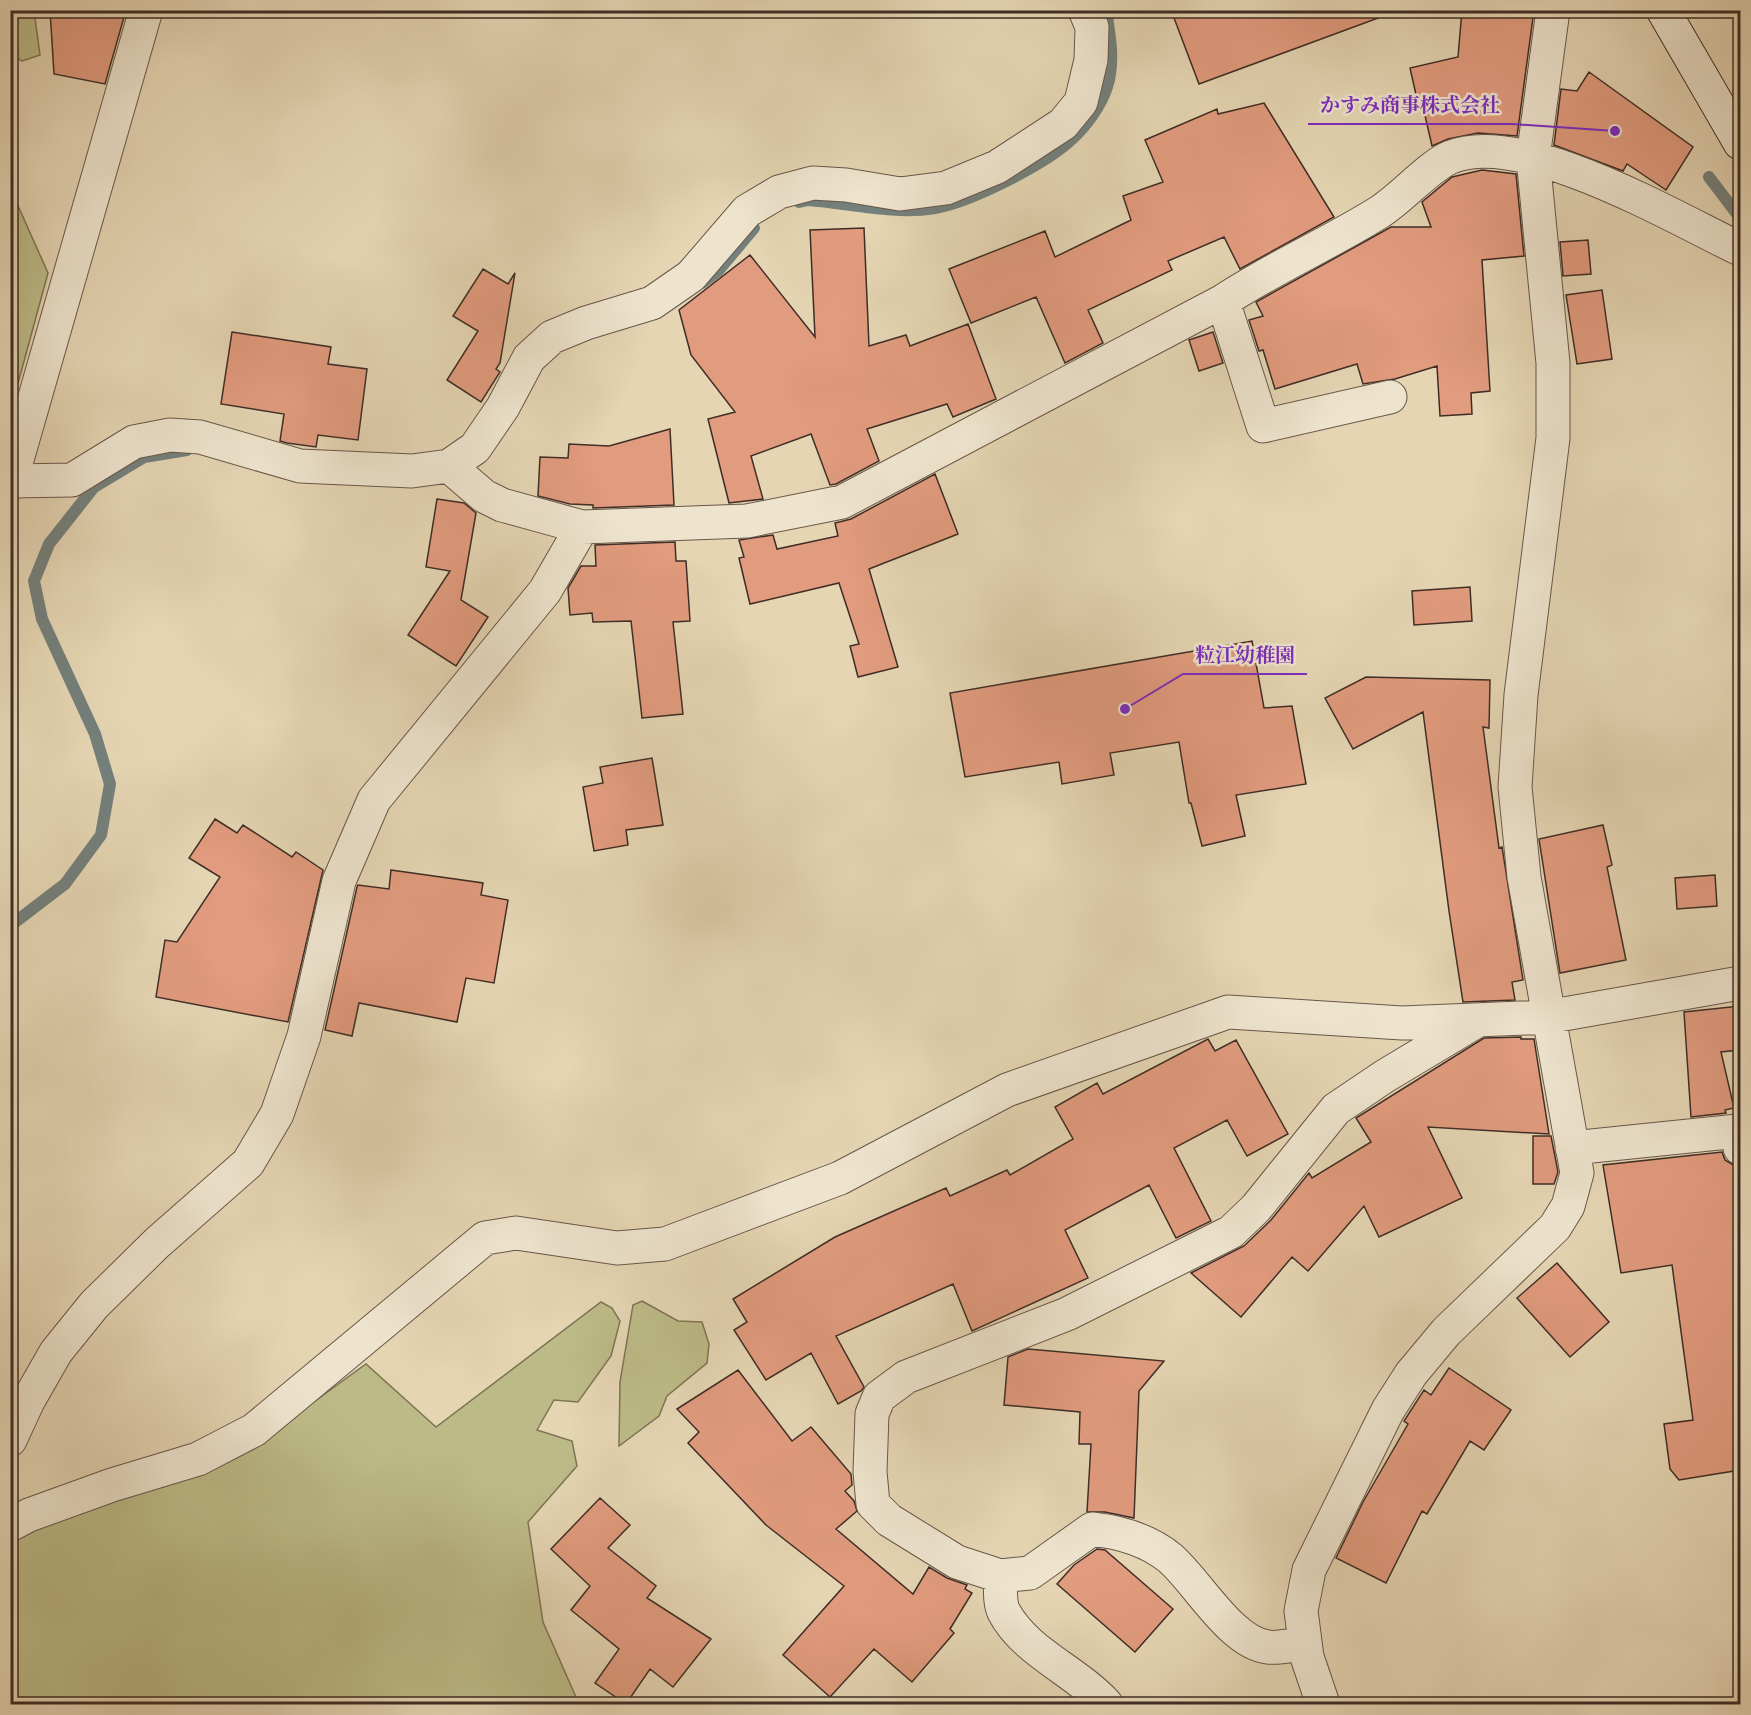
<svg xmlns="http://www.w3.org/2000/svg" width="1751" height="1715" font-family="'IM FELL DW Pica','Noto Serif JP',serif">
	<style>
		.green { fill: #bcbb87; stroke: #7e7456; stroke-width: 1.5 }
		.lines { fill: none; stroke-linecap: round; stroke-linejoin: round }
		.stream { stroke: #74807c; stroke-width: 12 }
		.building { fill: #e19b7e; stroke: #3f2d26; stroke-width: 1.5 }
		.minor-casing { stroke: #685749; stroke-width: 35 }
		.tertiary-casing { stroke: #685749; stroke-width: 35 }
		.secondary-casing { stroke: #3f2d26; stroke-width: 35 }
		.minor { stroke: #eee4ce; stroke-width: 33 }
		.tertiary { stroke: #eee4ce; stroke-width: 33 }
		.secondary { stroke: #eee4ce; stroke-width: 33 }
		.leader { fill: none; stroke: #7b2cbf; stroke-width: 2 }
		.callout-dot { fill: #7b2cbf; stroke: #eee4ce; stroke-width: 2 }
		.callout-label { font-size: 20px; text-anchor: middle; font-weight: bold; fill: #7b2cbf; stroke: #eee4ce; stroke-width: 5; stroke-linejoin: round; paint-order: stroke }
	</style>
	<rect width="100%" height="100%" fill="#e5d5b3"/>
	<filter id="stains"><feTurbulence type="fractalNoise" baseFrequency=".00333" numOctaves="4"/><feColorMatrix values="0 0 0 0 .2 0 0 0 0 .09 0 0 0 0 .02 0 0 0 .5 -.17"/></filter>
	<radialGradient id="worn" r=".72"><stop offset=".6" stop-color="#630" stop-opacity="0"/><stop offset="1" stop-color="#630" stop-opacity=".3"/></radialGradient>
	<path class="green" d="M10 11H34L40 55 22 61 11 55Z
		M11 190 48 273 11 409Z
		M642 1301 678 1321 702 1322 709 1344 707 1363 667 1396 659 1416 619 1446 620 1382 633 1305Z
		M601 1302 612 1308 620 1321 611 1356 578 1402 554 1400 537 1430 572 1441 577 1466 528 1522 543 1622 579 1704H11L10 1498 57 1516 238 1457 366 1364 436 1427Z"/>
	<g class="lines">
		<path class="stream" d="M1709 177 1740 218
			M799 202 808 200C849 203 894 215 935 208 970 202 1046 164 1072 139 1086 126 1101 106 1107 87 1115 62 1110 36 1106 10
			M702 283 718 271 754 228
			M10 926 65 884 101 835 110 784 95 734 42 619 34 581 49 544 94 487 144 457 187 450"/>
	</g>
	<path class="building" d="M50 10H126L105 84 54 74Z
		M1171 10H1388L1389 14 1199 84Z
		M1462 10H1534L1517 136 1478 133 1448 139 1432 146 1421 98 1417 99 1410 68 1458 57Z
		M1589 72 1693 147 1666 190 1627 164 1623 171 1554 145 1561 89 1577 91Z
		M1264 103 1334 217 1240 269 1224 237 1168 261 1172 270 1088 310 1103 343 1065 363 1036 297 971 323 949 269 1045 231 1055 257 1131 220 1123 196 1163 182 1145 140 1217 109 1218 114Z
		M1482 170 1516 174 1524 256 1482 260 1490 391 1471 393 1472 414 1440 416 1437 366 1395 379 1363 384 1357 364 1275 389 1263 350 1259 351 1249 320 1263 316 1256 302 1391 227H1431L1422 202 1452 177Z
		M864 228 869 346 906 335 910 346 968 324 996 399 953 417 947 404 867 429 879 461 836 484 830 485 811 434 751 456 763 499 729 503 708 419 735 412 691 355 679 310 750 255 815 337 810 230Z
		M1588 240 1591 274 1563 276 1560 242Z
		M483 269 508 284 515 273 500 363 496 369 500 372 481 402 447 380 478 331 453 316Z
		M1602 290 1612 359 1577 364 1566 295Z
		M232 332 331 347 328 364 367 369 358 440 318 435 316 447 287 443 280 441 284 414 221 404Z
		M1213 332 1223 363 1199 371 1189 340Z
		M670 429 674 505 593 508V505L570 504 538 496 540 457 568 458 569 444 609 446Z
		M935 474 958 534 869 569 898 667 858 677 850 646 859 644 839 583 750 604 739 558 744 557 739 540 773 535 777 549 838 536 835 523 851 519Z
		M437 499 464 503 476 513 461 600 488 617 456 666 408 635 450 571 426 567Z
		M675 542 676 561H686L690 621 673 622 683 714 642 718 631 621 593 622 592 613 570 615 568 588 581 566H596L595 545Z
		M1470 587 1472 621 1414 625 1412 591Z
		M1252 641 1264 708 1292 706 1306 784 1236 795 1245 836 1202 846 1191 803H1189L1179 742 1110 753 1114 775 1062 784 1059 762 965 777 950 693Z
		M1366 677 1490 680 1489 728 1483 727 1499 848 1502 847 1523 980 1512 982 1515 1000 1463 1002 1449 911 1423 712 1353 749 1325 698Z
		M652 758 663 825 626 830 628 845 594 851 583 787 603 783 600 767Z
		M215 819 237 833 243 825 292 857 296 852 323 870 288 1022 156 997 165 940 177 942 220 877 189 858Z
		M1603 825 1612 865 1607 867 1626 960 1560 973 1539 839Z
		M391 870 483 883 481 895 508 900 494 983 466 978 457 1022 359 1003 352 1036 325 1030 357 887 358 885 389 889Z
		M1715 875 1717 906 1677 909 1675 878Z
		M1740 1006V1050L1721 1052 1734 1108 1725 1110 1726 1113 1691 1117 1684 1012Z
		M1521 1037V1039H1534L1549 1134 1428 1127 1462 1198 1379 1237 1364 1206 1308 1271 1292 1257 1241 1317 1191 1273 1244 1246 1271 1220 1309 1173 1312 1178 1371 1142 1356 1118 1484 1038Z
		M1208 1039 1215 1051 1236 1040 1288 1134 1247 1156 1227 1120 1174 1148 1211 1221 1176 1238 1149 1185 1065 1230 1088 1278 972 1331 953 1284 836 1336 864 1387 861 1391 838 1404 811 1353 766 1380 734 1330 747 1322 733 1299 835 1237 946 1188 950 1196 1007 1170 1010 1175 1073 1139 1055 1107 1097 1083 1103 1094Z
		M1533 1136H1551L1558 1172 1554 1184H1533Z
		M1722 1152 1725 1160 1735 1166 1740 1194V1470L1679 1480 1670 1469 1664 1424 1693 1420 1672 1265 1621 1273 1603 1165Z
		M1557 1263 1609 1322 1570 1357 1517 1298Z
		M1028 1349 1164 1361 1139 1391 1134 1518 1105 1512H1087L1091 1444H1079L1080 1412 1004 1405 1008 1357Z
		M1449 1368 1511 1410 1484 1450 1470 1441 1427 1514 1422 1511 1386 1583 1336 1558 1363 1502 1408 1424 1404 1421 1424 1390 1431 1395Z
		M738 1370 792 1441 811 1427 851 1474 852 1485 845 1491 854 1501 857 1511 836 1529 913 1594 929 1567 947 1578 967 1585 965 1589 972 1593 950 1629 954 1633 912 1682 874 1649 830 1697 783 1655 844 1586 766 1525 688 1443 699 1432 677 1409Z
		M600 1498 630 1525 608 1548 656 1586 647 1598 711 1639 673 1687 650 1669 626 1704 595 1683 619 1649 571 1610 590 1586 551 1549Z
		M1097 1549 1105 1550 1173 1609 1135 1652 1057 1584 1074 1565Z"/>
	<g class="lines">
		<defs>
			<path id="minor" d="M1223 301 1263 426 1390 397
				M449 466 484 496 502 505 582 527 747 521 842 502 1223 301C1273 268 1328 244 1378 213 1400 200 1430 165 1451 157 1522 128 1673 217 1740 249
				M11 481 72 480 134 442 170 435 200 437 300 466 412 471 449 466 475 448 503 407 529 358 552 337 586 323 652 303 691 276 747 211 779 192 813 183 846 185 900 194 946 188 997 167 1063 124 1081 102 1091 60 1092 27 1085 10
				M1572 1148 1738 1131 1740 1148
				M10 1440 28 1401 56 1352 94 1305 157 1243 248 1163 277 1114 304 1036 339 881 374 800 545 591 582 527
				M10 1525 29 1515 112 1485 198 1459 254 1430 485 1238 516 1233 617 1248 665 1244 840 1178 1007 1090 1228 1012 1402 1023 1547 1017 1740 983
				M1000 1576C1001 1586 999 1603 1004 1612 1025 1652 1076 1671 1106 1704
				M1305 1643C1294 1644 1279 1649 1268 1647 1231 1643 1197 1581 1170 1558 1148 1540 1120 1532 1092 1529L1030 1573 1000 1576 957 1562 889 1520 873 1504 870 1472 872 1414 879 1397 906 1377 1067 1314 1231 1232 1256 1208 1336 1109 1385 1076 1475 1022
				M1323 1704 1307 1657 1301 1611 1309 1570 1388 1410 1411 1374 1446 1332 1555 1227 1568 1206 1577 1173 1524 877 1515 787 1521 695 1553 438V363L1533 158 1553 10"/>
			<path id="tertiary" d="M10 484 146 10"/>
			<path id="secondary" d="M1663 10 1740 143"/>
		</defs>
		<use href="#minor" class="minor-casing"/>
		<use href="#tertiary" class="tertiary-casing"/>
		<use href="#secondary" class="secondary-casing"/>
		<use href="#minor" class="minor"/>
		<use href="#tertiary" class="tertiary"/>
		<use href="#secondary" class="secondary"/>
	</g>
	<path class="leader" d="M1615 131L1512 124H1308M1125 709L1183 674H1307"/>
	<g class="callout-dot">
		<circle cx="1615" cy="131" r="6"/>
		<circle cx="1125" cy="709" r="6"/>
	</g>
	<g class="callout-label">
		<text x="1410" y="112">かすみ商事株式会社</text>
		<text x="1245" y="662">粒江幼稚園</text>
	</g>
	<rect width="1751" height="1715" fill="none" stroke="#e5d5b3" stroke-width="36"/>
	<rect x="12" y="12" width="1727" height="1691" fill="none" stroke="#3f2d26" stroke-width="3"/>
	<rect x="18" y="18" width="1715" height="1679" fill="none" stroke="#3f2d26" stroke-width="1.5"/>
	<rect width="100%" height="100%" filter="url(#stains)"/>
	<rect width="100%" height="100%" fill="url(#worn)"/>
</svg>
